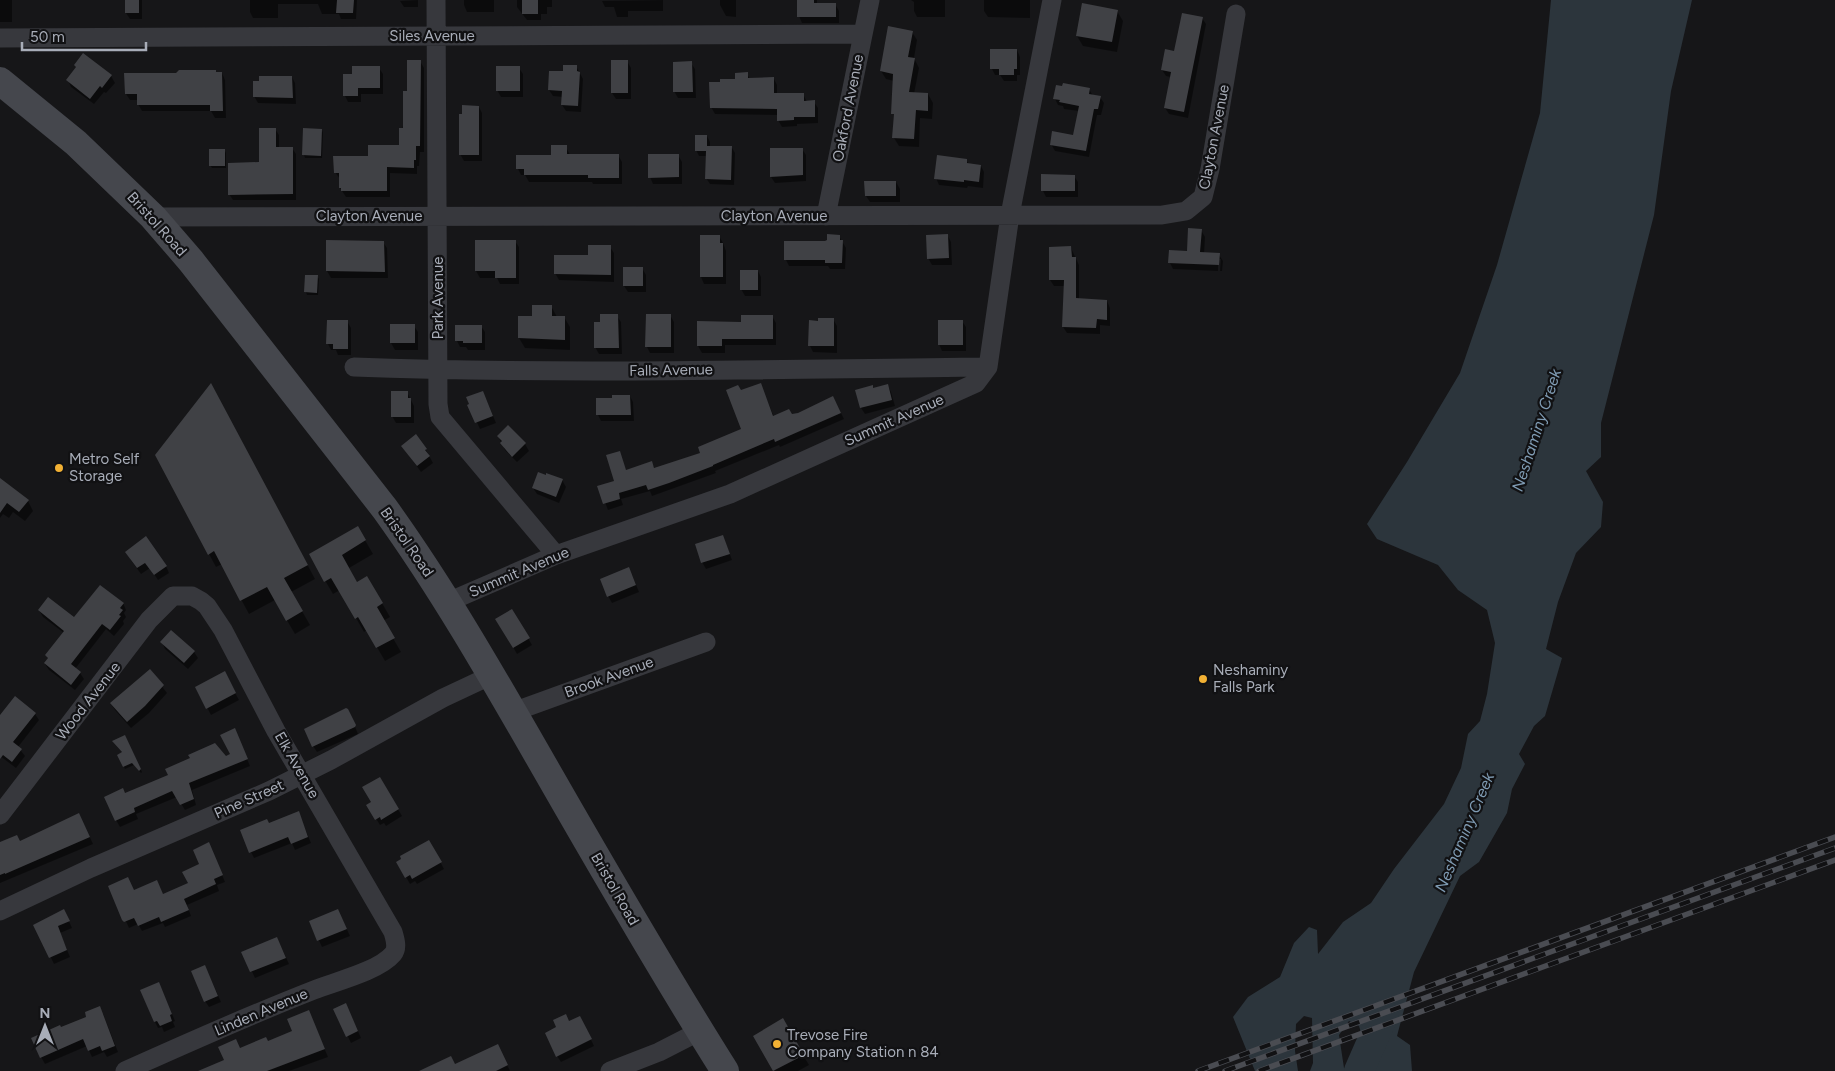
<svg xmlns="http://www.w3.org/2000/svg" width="1835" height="1071" font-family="Figtree,sans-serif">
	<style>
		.water { fill: #2c353c }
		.shadow { fill: #0007 }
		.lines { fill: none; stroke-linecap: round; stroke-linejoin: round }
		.river { stroke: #2c353c; stroke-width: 30 }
		.building { fill: #404145 }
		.minor { stroke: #37383d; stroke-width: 19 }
		.secondary { stroke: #45474d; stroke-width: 28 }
		.rail-casing { stroke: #4a4c52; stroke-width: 5.5 }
		.rail { stroke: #111113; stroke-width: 4; stroke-dasharray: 11; stroke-linecap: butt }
		.poi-dot { fill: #f2b134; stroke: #111113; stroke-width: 2 }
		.labels { text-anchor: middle; stroke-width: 4.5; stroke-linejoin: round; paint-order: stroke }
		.street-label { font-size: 15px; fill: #a8adb8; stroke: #111113 }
		.poi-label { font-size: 15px; fill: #a8adb8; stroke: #111113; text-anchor: start }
		.water-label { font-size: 16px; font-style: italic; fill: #7f9bb3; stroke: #111113 }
	</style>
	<rect width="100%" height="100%" fill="#161618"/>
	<path class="water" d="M1551 0H1692L1671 91 1654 215 1601 423V457L1586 471 1603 502 1601 527 1576 553 1558 602 1546 649 1562 658 1545 716 1534 726 1519 754 1525 764 1512 789 1507 813 1479 862 1460 876 1414 972 1397 1036 1410 1045 1412 1071H1367L1369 1058 1359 1026 1349 1021 1339 1035 1344 1068 1349 1071H1310L1313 1063 1312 1018 1304 1016 1296 1024 1295 1051 1298 1071H1255L1233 1017 1248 997 1280 977 1294 943 1309 927 1317 930 1318 954 1343 922 1371 903 1394 869 1444 804 1461 768 1468 734 1480 721 1487 694 1495 643 1487 610 1458 590 1438 565 1377 539 1367 524 1407 462 1460 373 1497 265 1540 113Z"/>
	<path class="shadow" d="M0 0H12V22H0Z
		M126 0H142V19H130L126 13Z
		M250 0H357L356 19H341L339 14H322L318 4H278V18H253L250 12Z
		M418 0V7H404L400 1Z
		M464 0H494V12H467L464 5Z
		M517 0H552V7H547V14H541V20H527L517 7Z
		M663 0V11H628V17H617L614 7H605L602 1Z
		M720 0H736V17L726 16 720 5Z
		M798 0H817V4H835L839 11V23H802L799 16Z
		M911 0H945V17H917L914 11V2Z
		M984 0H1030V18L988 17 984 11Z
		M1117 11 1123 21 1117 52 1083 46 1077 36Z
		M1202 18 1206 24 1188 118 1169 114 1165 108 1171 77 1166 76 1162 70Z
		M912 32 917 40 914 58 919 68 914 94H928L933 103 932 119 920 118 919 147 899 146 894 138V81L886 79 881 71Z
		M1017 50 1020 57V75H1017V81H1004L1000 75H995L992 69Z
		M420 61 424 68V152H420L419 166H417V174L390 173V197H346L340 188V179L335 172 400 146 408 92Z
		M627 61 631 68V99H616L612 93Z
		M691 63 695 69 696 98H678L674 91Z
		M576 66 583 79 581 112 566 111 562 105 563 97 553 96 549 90 564 72Z
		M379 68 383 74V94H361V102H348L345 96 353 75Z
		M519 68 523 74V97H501L497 90Z
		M216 73H222L225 80 226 118H215L211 111H142L138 104V100H130L126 94Z
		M747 74 750 79H774L777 85V94H803L807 102H814L818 108V123L797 124V126L782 127 778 120V115L715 114 711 107 721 83 736 80Z
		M111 76 115 83 106 93 104 92 94 104 71 87 68 80Z
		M292 77 295 83 296 104 258 103 254 96Z
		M1089 89 1093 96 1100 97 1104 103 1101 115H1097L1089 157 1055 151 1051 144 1074 136 1079 111 1064 109 1063 106 1058 105 1055 99Z
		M479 107 482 113V161H464L460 154Z
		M275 129 279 135V148H292L296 154V200H233L229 194 260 163Z
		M304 130H322L323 133 322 158H305L304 155Z
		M707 136 710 142V147L732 148 735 153 734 185 710 184 706 178 707 156H699L696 150Z
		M566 147 570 155H618L622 162V184H593L592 182H529L525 175H521L518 169 552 156Z
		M802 149 806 155V181L775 183 771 177Z
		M225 151 226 153V168H212L210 165Z
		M678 155 682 162V184H653L650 177Z
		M966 160 969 164 981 166 984 172 983 188 968 186 967 188 939 185 936 178Z
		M1074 176 1078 182V197H1046L1043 191Z
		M896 182 900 189V202H870L866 196Z
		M1201 230 1205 237 1204 254 1219 255 1223 261 1222 271H1220L1221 259H1218V271L1173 269 1170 263 1188 253Z
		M701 236H719L723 243 726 251V284H704L701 277Z
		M839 236 846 248 845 269H830L828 266H789L786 260Z
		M948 236 951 242 952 265H932L928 258Z
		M476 241H515L519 247V284H500L497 278H480L476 271Z
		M328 242H383L387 248 388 278H331L327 271Z
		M610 247 614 253V282L559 280 555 273Z
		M1071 248 1079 265V299L1107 301 1110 308V326L1100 325V334L1067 333 1063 327 1065 286H1054L1050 280Z
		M642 268 646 275V292H628L624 286Z
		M758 271 761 277V296H745L741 289Z
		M317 276 319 279 318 295H307L306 292Z
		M551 306 557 317H564L570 327V350L525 348 519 338Z
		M670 315 674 322V353H650L647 347Z
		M617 316 621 322 622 354H599L595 347 601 323Z
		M772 316 776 323V345H725V353H702L698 346V322L742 323Z
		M833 319 837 326V353L813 352 810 346 820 322Z
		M347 321 351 328V355H338L336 350H331L328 344Z
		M962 321 966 327V351H942L939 344Z
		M391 326H414L418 332V350H395L391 343Z
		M481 326 485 332V350H468L466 347H460L457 341Z
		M760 384 774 417 792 416 836 403 844 419 780 447 779 445 715 471 716 473 652 496 650 491 621 499 623 505 608 510 599 487 616 482 619 453 626 471 651 462 655 469 702 454 743 430 741 392Z
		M888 386 891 392 895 406 865 414 861 408 874 389Z
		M407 392 414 406V423H396L392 416Z
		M630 396 633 402 634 421H601L598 415Z
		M218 398 315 579 291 592 310 625 295 634 275 600 249 614 222 564 216 567 209 554Z
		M486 399 496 423 480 429 469 405Z
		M508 427 525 444 529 451 517 462 505 450 498 436Z
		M415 436 426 450 433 463 421 472 402 446Z
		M0 480 28 501 33 511 25 521 13 512 9 518 3 514 0 518Z
		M562 480 566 487 559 503 537 494 533 488Z
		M358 528 373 554 349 568 357 583 367 577 390 617 383 621 401 652 385 661 367 630 364 632 340 590 333 594 310 555Z
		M723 536 732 560 706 569 702 562Z
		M130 559 166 566 169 573 158 580 150 568 141 574Z
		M632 575 639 592 612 603 608 596Z
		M123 603 126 610 124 613 126 617 123 621 124 624 114 636 106 629 75 669 80 673 84 679 75 690 49 670 45 664 49 660 46 655 64 633 43 617 39 610 75 619Z
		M512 610 532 645 517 654 497 619Z
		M162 642 194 652 198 658 188 669 165 649Z
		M150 671 167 693 149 713 131 728 115 710 111 704Z
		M224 673 239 700 211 715 197 688Z
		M35 714 39 720 18 747 25 756 16 768 0 756V717Z
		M351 717 358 734 317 752 313 746Z
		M235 730 250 766 192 790 196 805 185 810 177 797 136 814 138 819 120 827 116 820 125 795 169 776 191 759 226 758 231 754Z
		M125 736 142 772 141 773 134 765 125 769 118 755 123 753 113 742Z
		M380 779 402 816 386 826 384 823 380 825 368 806 373 803Z
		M298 812 311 843 295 850 292 843 254 858 251 852 269 824Z
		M79 814 93 844 0 883V843L20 842Z
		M429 841 444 869 417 884 415 881 410 884 398 863Z
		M212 850 225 882 217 885 219 891 187 905 191 916 165 927 163 923 142 931 138 924 129 928 110 886 134 892 157 882 163 895 190 884 201 865Z
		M338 910 350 936 322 947 310 921Z
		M67 917 72 928 60 933 70 957 54 964 35 925Z
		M277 938 289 964 255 978 243 952Z
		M208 973 221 1002 209 1007 205 1001Z
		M162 990 175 1021 173 1022 175 1027 164 1032 162 1027 158 1028 155 1022Z
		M335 1010 349 1011 361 1038 351 1043Z
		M309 1012 328 1057 289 1071H201L225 1061 240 1049 268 1042 294 1031Z
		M103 1014 118 1052 107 1057 104 1052 92 1057 87 1046 45 1064 41 1057 61 1028Z
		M782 1020 809 1065 798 1071H775L754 1036Z
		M569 1022 583 1023 594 1046 561 1062 557 1056Z
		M501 1052 510 1071H470Z"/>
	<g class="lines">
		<path class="river" d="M1359 1071 1384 1014"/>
	</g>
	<path class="building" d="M125 0H139V13H125Z
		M337 0H354L353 13H336Z
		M522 0H538V14H522Z
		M797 0H814V3H836V17H797Z
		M1082 3 1118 10 1112 42 1076 36Z
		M1182 13 1203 17 1184 112 1164 108 1171 72 1161 70 1165 49 1174 51Z
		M888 26 913 31 908 57 915 58 909 92 928 93V111L916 110 914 139 892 138 894 114H891L893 74 880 71Z
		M990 49H1017V69H1014V75H999V69H990Z
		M83 53 112 75 102 88 100 86 90 99 66 80 76 67 74 65Z
		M407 60H421L420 146H416V160H414V168L387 167V191H341V188H339V173H334L333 156H368V145H399V128H403V91H407Z
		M611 60H628V93H611Z
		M692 61 693 92H673V62Z
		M563 65H577V71L580 72 578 106 561 105 562 91 548 90 549 71H563Z
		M352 66H380V88H358V96H343V74H352Z
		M496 66H520V91H496Z
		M179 70H216V72H222L223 111H210V105H137V94H125L124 73H176Z
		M748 72V78L774 77V93H804V101L815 100V117H794V120L777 121V109L710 108 709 82H720V79H735V73Z
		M259 76H292L293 98 253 97V81H259Z
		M1063 83 1090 88 1089 94 1101 96 1098 109H1094L1086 151 1050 145 1052 131 1073 135 1079 106 1059 102 1060 100 1053 99 1056 85 1062 86Z
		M462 105 479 106V155H459V114H462Z
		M259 128H276V147H293V194L228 195V163L259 162Z
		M303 128 322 129 321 156 302 155Z
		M695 135H707V146H732L731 180 705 179 706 151H695Z
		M551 145H567V154H619V178H588V175H524V169H516V155H551Z
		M770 148H803V175L770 177Z
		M209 149H225V166H209Z
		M648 154H679V177L648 178Z
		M937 155 967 159V163L981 165 979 182 964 180V182L934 179Z
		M1041 174 1075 175V191H1041Z
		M864 181H896V196H865Z
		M1188 228 1202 229 1200 252 1220 253 1219 265 1168 263 1169 250 1187 251Z
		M827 234 840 235V240H843L842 263H825V260H784V241H825L827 240Z
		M948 234 949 258 927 259 926 235Z
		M700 235H720V243H723V277H700Z
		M326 240 384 241 385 272 326 271Z
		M475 240H516V278H495V271H475Z
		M588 245H611V275L554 274V255H588Z
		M1071 246 1072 257H1076V298L1107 300V320L1097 319 1096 328 1062 327 1064 280H1049V247Z
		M623 267H643V286H623Z
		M740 270H758V290H740Z
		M305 275H318L317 293 304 292Z
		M532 305H552V316H565V340L518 338V316H532Z
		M600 314H618L619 348H594V322H600Z
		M646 314H671V347H645Z
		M741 315H773V339H722V346H697V321L741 322Z
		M818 318H834V346H808L809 320 818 321Z
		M327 320H348V349H333V344H326Z
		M938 320H963V345H938Z
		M390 324H415V343H390Z
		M455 325H482V343H463V341H455Z
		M211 383 308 565 284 578 303 611 286 621 267 587 240 601 214 551 208 555 155 455Z
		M761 383 773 416 789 409 792 414 798 413 833 396 841 413 775 442 774 439 713 465V466L669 483 648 490 646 485 619 493 620 499 603 504 597 486 614 481 606 455 620 451 626 470 652 461 654 468 700 453 698 447 741 429 726 390 738 385 741 390Z
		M888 384 892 400 860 408 855 390 873 385V388Z
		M391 391H408V398H411V417H391Z
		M483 391 493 416 475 423 467 405 469 404 466 397Z
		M612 395H630L631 415H596V398H612Z
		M508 425 526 443 512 457 500 443 502 441 497 436Z
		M416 434 427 449 425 450 430 456 417 466 401 446Z
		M538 472 546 475V473L563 479 556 497 532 488Z
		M0 478 29 500 19 512 7 503 0 513Z
		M358 526 366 540 342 555 357 582 367 576 383 603 377 607 395 638 376 648 358 617 355 619 331 578 324 582 309 554Z
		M723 535 730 554 701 563 695 544Z
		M146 536 167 566 154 575 145 563 137 568 125 552Z
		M629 567 636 585 607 597 600 579Z
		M100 585 124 603 120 608 123 610 119 615 121 616 110 630 102 624 71 664 81 672 71 685 44 663 48 658 45 655 64 631 38 610 48 597 74 617Z
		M512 609 530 638 513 648 495 619Z
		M171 630 195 651 184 663 160 642Z
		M150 669 164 685 145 706 127 722 110 703Z
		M225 671 236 693 206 709 195 687Z
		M15 696 36 713 13 742 22 749 12 762 3 755 0 759V715Z
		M346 708 348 709 356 725 355 727 312 747 304 729Z
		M235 728 248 759 189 783 194 799 180 805 172 791 134 808 135 812 115 821 104 797 123 788 125 793 168 775 165 769 190 758 188 755 215 743 226 756 230 754 220 735Z
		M125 735 141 769 139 771 132 763 123 767 117 755 122 752 112 741Z
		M380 777 399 809 381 820 380 817 375 820 366 805 371 802 362 787Z
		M299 811 308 837 291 844 288 837 249 853 240 830 267 819 269 823Z
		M79 813 90 837 5 874V873L0 875V842L17 835 20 841Z
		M429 840 442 862 412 879 410 875 405 878 396 862 401 859 400 856Z
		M209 842 223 875 214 879 216 884 184 899 189 910 161 922 159 917 138 926 134 918 124 922 122 920 108 886 128 877 134 890 157 880 163 894 188 883 182 872 199 864 193 850Z
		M64 909 70 921 58 926 67 950 49 958 33 925Z
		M338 909 347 929 317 941 309 921Z
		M277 937 286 958 250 972 241 952Z
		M205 965 218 996 204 1002 191 971Z
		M159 982 172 1014 170 1015 172 1021 160 1026 157 1021 154 1022 140 990Z
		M346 1003 358 1031 346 1037 333 1009Z
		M100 1006 115 1046 102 1051 100 1046 88 1051 83 1039 40 1058 31 1038 60 1025 61 1027 86 1017 85 1012Z
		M309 1010 325 1049 267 1071H198L224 1060 218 1047 236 1039 240 1048 266 1037 268 1041 292 1031 287 1019Z
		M566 1014 569 1021 580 1016 592 1039 556 1057 545 1033 556 1027 553 1020Z
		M783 1018 804 1055 773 1071 753 1036Z
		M498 1044 508 1065 496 1071H419L451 1056 455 1064Z"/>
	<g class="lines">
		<path class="minor" d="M436 0 438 404 440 417 556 555
			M0 38 863 34
			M826 216 870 0
			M153 217 1162 215 1186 211 1203 197 1210 169 1236 14
			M354 367C565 375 777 369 988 367
			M448 602 556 555 730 494 976 383 988 367 1010 215 1052 0
			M513 712 706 642
			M0 815 149 620 173 596H192L201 601 207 606 223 630 276 731 393 932C395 939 398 948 393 954 379 971 334 982 314 990 250 1015 187 1043 125 1071
			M0 911 91 868 269 791 331 760 443 698 492 675
			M610 1071 659 1052 700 1031"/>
		<path class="secondary" d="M0 81 76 143 153 217 191 261 385 509C444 591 494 679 544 766 603 869 662 971 725 1071"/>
		<defs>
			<path id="rail" d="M1198 1071 1835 837
				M1225 1071 1835 848
				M1259 1071 1835 860"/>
		</defs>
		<use href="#rail" class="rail-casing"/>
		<use href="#rail" class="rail"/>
	</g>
	<g class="poi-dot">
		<circle cx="59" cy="468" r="5"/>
		<circle cx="1203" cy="679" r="5"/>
		<circle cx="777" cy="1044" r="5"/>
	</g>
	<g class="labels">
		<g class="street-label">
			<text x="432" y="41">Siles Avenue</text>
			<text transform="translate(848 108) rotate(-79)" y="5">Oakford Avenue</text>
			<text transform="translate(1214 137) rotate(-79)" y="5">Clayton Avenue</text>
			<text x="369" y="221">Clayton Avenue</text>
			<text x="774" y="221">Clayton Avenue</text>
			<text transform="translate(157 224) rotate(48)" y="5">Bristol Road</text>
			<text transform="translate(438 298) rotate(-90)" y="5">Park Avenue</text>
			<text transform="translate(671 370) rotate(-1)" y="5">Falls Avenue</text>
			<text transform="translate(894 420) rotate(-24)" y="5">Summit Avenue</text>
			<text transform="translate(407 542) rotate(55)" y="5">Bristol Road</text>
			<text transform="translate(519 572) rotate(-23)" y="5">Summit Avenue</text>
			<text transform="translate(609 677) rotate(-20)" y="5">Brook Avenue</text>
			<text transform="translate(88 701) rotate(-52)" y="5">Wood Avenue</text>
			<text transform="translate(297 765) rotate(60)" y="5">Elk Avenue</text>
			<text transform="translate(249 799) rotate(-24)" y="5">Pine Street</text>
			<text transform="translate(615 889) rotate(60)" y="5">Bristol Road</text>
			<text transform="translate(261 1012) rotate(-23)" y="5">Linden Avenue</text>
		</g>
		<g class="poi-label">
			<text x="69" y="464">Metro Self<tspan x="69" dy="17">Storage</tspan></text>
			<text x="1213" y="675">Neshaminy<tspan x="1213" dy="17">Falls Park</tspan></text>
			<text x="787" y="1040">Trevose Fire<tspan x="787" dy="17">Company Station n 84</tspan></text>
		</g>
		<g class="water-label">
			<text transform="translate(1536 430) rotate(-72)" y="6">Neshaminy Creek</text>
			<text transform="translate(1464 832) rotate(-67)" y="6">Neshaminy Creek</text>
		</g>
	</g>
	<g transform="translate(45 1026)" stroke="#111113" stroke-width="4" paint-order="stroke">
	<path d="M0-4L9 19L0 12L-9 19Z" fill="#a8adb8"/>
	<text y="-8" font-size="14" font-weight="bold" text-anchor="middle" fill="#a8adb8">N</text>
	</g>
	<path d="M22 42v8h124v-8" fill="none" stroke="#a8adb8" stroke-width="2.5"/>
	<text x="30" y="42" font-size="15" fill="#a8adb8" stroke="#111113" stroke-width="4" paint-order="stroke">50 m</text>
</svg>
